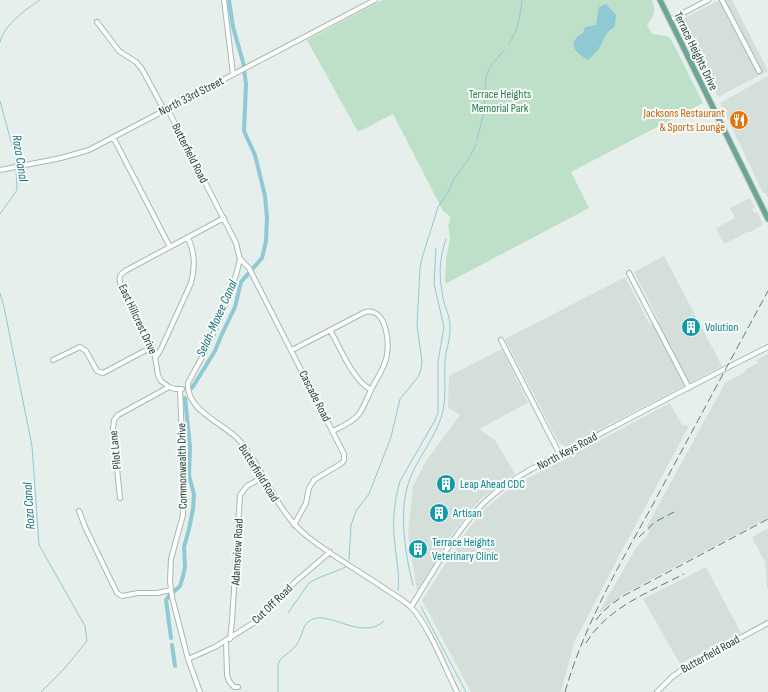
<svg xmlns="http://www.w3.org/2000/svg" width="768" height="692" font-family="'Sofia Sans Condensed',sans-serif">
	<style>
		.built { fill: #d4dfda }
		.green { fill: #bfe0c8 }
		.water { fill: #8ec9d4 }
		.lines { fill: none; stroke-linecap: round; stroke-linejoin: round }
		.stream { stroke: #8ec9d4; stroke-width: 1 }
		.canal { stroke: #8ec9d4; stroke-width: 4 }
		.minor-casing { stroke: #a8b8b2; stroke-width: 6 }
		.major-casing { stroke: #c2cac8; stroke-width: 7 }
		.minor { stroke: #fff; stroke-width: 4 }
		.major { stroke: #6aa596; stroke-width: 5 }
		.rail { stroke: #5f7d75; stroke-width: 1; stroke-dasharray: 8 4; stroke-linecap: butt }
		.labels { text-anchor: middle; stroke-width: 4; stroke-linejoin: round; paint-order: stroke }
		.street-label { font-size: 12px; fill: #24423a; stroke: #f7fbf9 }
		.park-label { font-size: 12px; fill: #2d7a4b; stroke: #f7fbf9 }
		.food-label { font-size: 12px; fill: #c56008; stroke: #f7fbf9; text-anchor: end }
		.culture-label { font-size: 12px; fill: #0d838f; stroke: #f7fbf9; text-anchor: start }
		.water-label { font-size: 13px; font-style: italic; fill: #1c6f80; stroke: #f7fbf9 }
	</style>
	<rect width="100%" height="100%" fill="#e6efeb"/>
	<path class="built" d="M720 0H732L768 71 718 97 680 24 681 20Z
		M768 76V198L765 193H763L720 103Z
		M750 198 755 208 752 209 754 213 757 212 763 224 751 232 749 231 724 244 716 228 735 218 730 208Z
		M664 256 722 366 566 447 559 443 505 339 625 277 650 325 659 321 634 272Z
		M502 349 528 403 479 429 495 440 515 474 483 497 470 511 454 531 417 590 408 534 413 486 426 461 460 415 448 408 449 376Z
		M768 354V518L625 593 600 612H599L636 548 649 533 647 526 725 383 745 372V370L758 363 756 360Z
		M670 403 682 425 689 426 622 550 574 643 561 692H471L422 600 468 529 486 508 507 491 519 483Z
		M768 528V590L767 587 765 562 752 537Z
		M706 567 741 633 680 664 643 599Z"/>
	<path class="green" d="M383 0H652C657 10 653 17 647 25L652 34 667 36 671 39 703 103 571 172 589 208 445 284 446 259 450 238 448 225 451 217 443 211 393 114 358 132 307 40Z"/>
	<path class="water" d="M606 4 616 15 615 26 607 33 598 50 588 60C580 55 568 48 577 37 578 36 582 34 583 33 584 31 584 29 585 27L596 25 599 7Z"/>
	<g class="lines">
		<path class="stream" d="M0 42C4 25 26 9 40 0
			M509 44C518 30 520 17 522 0
			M0 101 15 156V165
			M477 139 484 112 486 77 490 67 504 50
			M0 214 17 190 16 168
			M0 293 4 307 32 446 39 545 85 626 87 641 64 669 41 692
			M349 561 351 525 356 511 369 494 391 437 400 399 418 377 421 369 422 362 417 325 420 268 422 258 438 207 448 192 454 179 469 158 476 145
			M413 585C406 558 400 520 406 492 411 466 432 444 441 418 447 401 444 379 445 361 446 349 451 337 450 325 450 318 446 309 444 302 439 278 438 262 446 239
			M398 590C400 575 396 559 395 544 392 523 394 502 400 481L434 422 438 413V362L444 327 434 284 436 248
			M421 607 466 692
			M288 613 309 583 316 579 346 567
			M278 692V664C282 655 292 652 297 644 302 637 302 627 308 622 325 606 361 643 384 621"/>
		<path class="canal" d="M192 388 215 351 221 336 235 307 241 282 262 258 266 241 267 218 265 196 255 155 244 131 246 84 243 62 233 27 229 0
			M171 638 166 600 169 596 180 586 183 576 185 567 184 547 189 529 193 509 194 494 189 476 190 447 185 398
			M172 645 175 666"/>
		<defs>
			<path id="minor" d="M224 0 233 74
				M722 0 759 71
				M670 20 708 0
				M97 22 119 51 136 62 142 69 164 110
				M167 108 236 243 240 259 236 275 225 306 207 348 188 383C186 410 221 422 238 439 266 470 274 510 308 537 331 555 357 570 381 586 391 593 402 599 411 607 429 626 445 668 457 692
				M113 137 170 247
				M0 170 61 158 89 150 375 0
				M240 259 249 268 344 454V460L342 463 314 480 309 488 306 503 294 525
				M629 273 689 388
				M330 330C341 349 352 379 371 390
				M501 340 560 455
				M292 350 365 312C388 307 391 348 385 362 382 372 375 381 371 390 367 398 364 407 359 414 353 422 341 427 333 431
				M156 357 161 349 191 283C195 268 195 252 188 238
				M53 360 80 347 86 351 97 371 103 373 152 347
				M180 389 184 489 183 515 171 559 170 581 172 597 188 659 200 692
				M182 389H175L169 387 161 381 158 375 154 351 120 283C119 277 120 274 125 271L224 218
				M120 498 113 429 114 420 118 415 169 387
				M79 511 86 529 117 593 122 596 138 593H157L171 590
				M411 607C433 572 458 526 488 499 517 473 561 454 596 436 653 406 710 376 768 347
				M230 639 232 621 240 495 247 486 263 477
				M226 642 227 675 229 681 234 687H238
				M188 659 215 647 255 622 263 615 295 582 330 552
				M657 692 672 677 686 667 768 623"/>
			<path id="major" d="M660 0 768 219"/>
		</defs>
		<use href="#minor" class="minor-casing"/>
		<use href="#major" class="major-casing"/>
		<use href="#minor" class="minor"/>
		<use href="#major" class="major"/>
		<path class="rail" d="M639 537 655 522 674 512
			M596 620C604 609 614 602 625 595L768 519
			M586 643C607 608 649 592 684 574
			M565 692C584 626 618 567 651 508 690 435 729 363 768 291"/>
	</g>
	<defs>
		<symbol id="restaurant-disc" viewBox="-11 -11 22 22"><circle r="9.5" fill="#e8710a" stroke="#f7fbf9"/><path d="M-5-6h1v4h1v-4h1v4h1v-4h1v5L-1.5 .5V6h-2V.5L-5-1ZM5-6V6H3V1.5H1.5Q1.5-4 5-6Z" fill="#fff"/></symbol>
		<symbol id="building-disc" viewBox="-11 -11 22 22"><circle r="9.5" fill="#0f9aa8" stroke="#f7fbf9"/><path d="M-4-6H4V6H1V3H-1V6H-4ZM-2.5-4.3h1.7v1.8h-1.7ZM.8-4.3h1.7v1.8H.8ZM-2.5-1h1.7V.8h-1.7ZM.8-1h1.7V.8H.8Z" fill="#fff"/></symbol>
	</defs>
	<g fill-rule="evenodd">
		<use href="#restaurant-disc" x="728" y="109" width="22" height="22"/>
		<use href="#building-disc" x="680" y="316" width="22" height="22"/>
		<use href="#building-disc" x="435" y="473" width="22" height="22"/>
		<use href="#building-disc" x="428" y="502" width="22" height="22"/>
		<use href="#building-disc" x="407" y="538" width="22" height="22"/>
	</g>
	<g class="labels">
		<g class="street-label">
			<text transform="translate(696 51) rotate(64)" y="4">Terrace Heights Drive</text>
			<text transform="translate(191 96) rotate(-27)" y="4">North 33rd Street</text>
			<text transform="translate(190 153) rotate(63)" y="4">Butterfield Road</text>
			<text transform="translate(138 319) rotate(65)" y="4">East Hillcrest Drive</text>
			<text transform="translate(315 396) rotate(63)" y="4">Cascade Road</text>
			<text transform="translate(115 450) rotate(-96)" y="4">Pilot Lane</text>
			<text transform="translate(567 451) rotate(-28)" y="4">North Keys Road</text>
			<text transform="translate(182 466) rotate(-91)" y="4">Commonwealth Drive</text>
			<text transform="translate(259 473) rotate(58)" y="4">Butterfield Road</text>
			<text transform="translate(237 552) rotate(-87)" y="4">Adamsview Road</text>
			<text transform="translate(272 604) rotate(-44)" y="4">Cut Off Road</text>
			<text transform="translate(710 654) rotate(-29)" y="4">Butterfield Road</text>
		</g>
		<g class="park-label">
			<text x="500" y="98">Terrace Heights<tspan x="500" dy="14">Memorial Park</tspan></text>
		</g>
		<g class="food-label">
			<text x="725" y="117">Jacksons Restaurant<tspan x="725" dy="14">&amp; Sports Lounge</tspan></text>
		</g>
		<g class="culture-label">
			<text x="705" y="331">Volution</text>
			<text x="460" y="488">Leap Ahead CDC</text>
			<text x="453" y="517">Artisan</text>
			<text x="432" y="546">Terrace Heights<tspan x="432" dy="14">Veterinary Clinic</tspan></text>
		</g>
		<g class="water-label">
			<text transform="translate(21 158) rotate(81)" y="5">Roza Canal</text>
			<text transform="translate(216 318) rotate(-66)" y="5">Selah-Moxee Canal</text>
			<text transform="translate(28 506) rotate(-94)" y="5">Roza Canal</text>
		</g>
	</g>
</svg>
